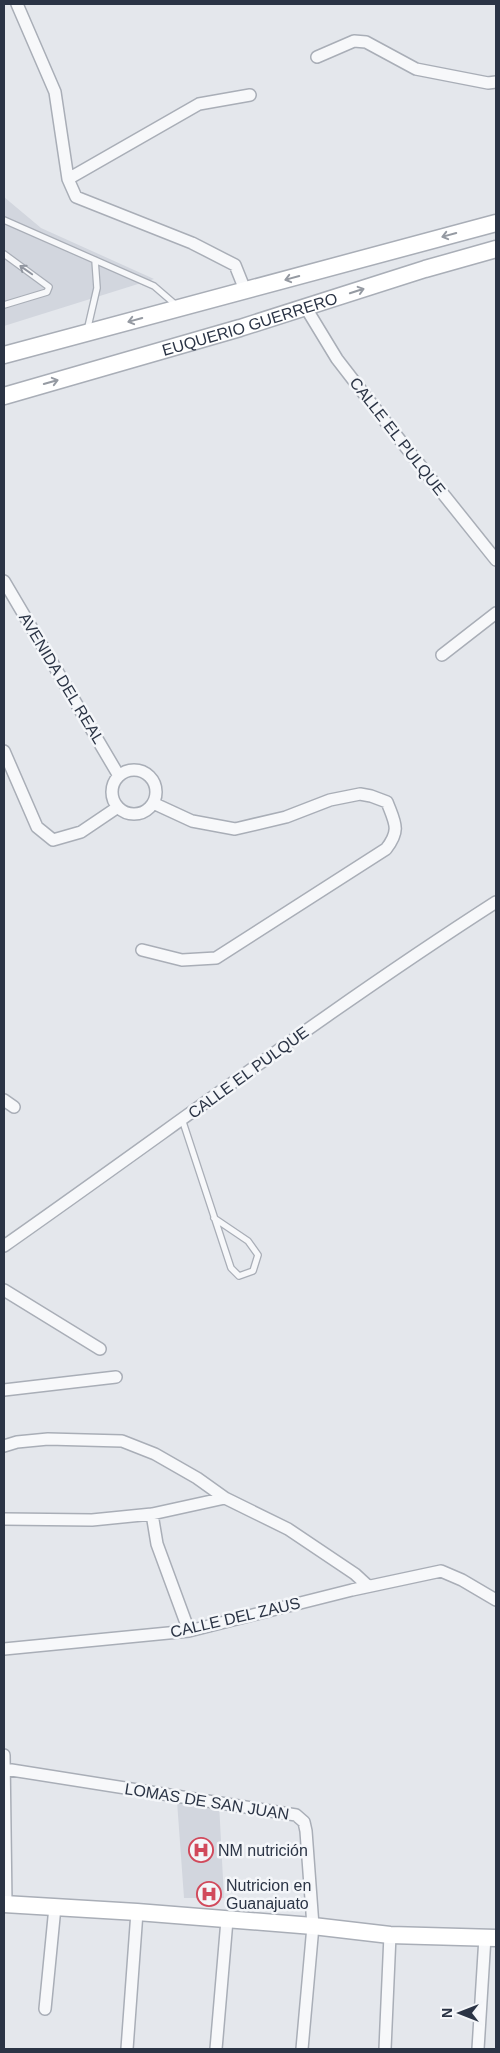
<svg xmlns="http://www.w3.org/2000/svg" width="500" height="2053" font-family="Helvetica,sans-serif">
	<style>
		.built { fill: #d2d6de }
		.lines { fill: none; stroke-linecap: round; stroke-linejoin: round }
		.lane-casing { stroke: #a9aeb7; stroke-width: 8 }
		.street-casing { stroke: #a9aeb7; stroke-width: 14 }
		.secondary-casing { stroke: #a9aeb7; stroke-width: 19 }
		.lane { stroke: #f7f8fa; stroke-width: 5.5 }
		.street { stroke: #f7f8fa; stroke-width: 11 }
		.secondary { stroke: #fff; stroke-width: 16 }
		.oneway { stroke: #959aa2 }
		.oneway2 { stroke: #9196a0 }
		.labels { text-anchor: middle; stroke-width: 5; stroke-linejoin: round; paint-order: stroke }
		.street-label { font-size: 16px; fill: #2b3445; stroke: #f4f6f9 }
		.poi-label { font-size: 16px; fill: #2b3445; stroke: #f4f6f9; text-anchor: start }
	</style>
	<rect width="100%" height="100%" fill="#e4e7ec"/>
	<path class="built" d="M4 197 41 228 154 279 4 326Z
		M177 1801 219 1803 224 1898H184Z"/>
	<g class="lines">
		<defs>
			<path id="lane" d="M4 220 154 286 176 305
				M4 254 49 287 47 292 4 305
				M87 331 97 288 95 260
				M182 1119 231 1268 239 1276 253 1271 258 1255 248 1241 214 1218"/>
			<path id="street" d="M17 4 55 92 68 179 76 197 192 243 235 265 245 290
				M317 57 354 41 366 42 416 69 488 83 496 82
				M68 179 199 104 250 95
				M306 308 337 359 388 425 496 560
				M4 581 119 776
				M442 655 496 613
				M4 751 37 827 53 840 81 832 118 807
				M112 792a22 22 0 1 1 44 0a22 22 0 1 1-44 0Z
				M142 950 182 960 216 958 386 849C401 830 395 823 387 802L371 796 360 794 330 800 286 817 235 829 192 821 153 803
				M4 1100 14 1107
				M4 1246C168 1131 328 1010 496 902
				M4 1290 100 1349
				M4 1390 116 1377
				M4 1446 17 1442 48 1439 122 1441 155 1454 197 1478 225 1498 288 1529 355 1574 368 1586
				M152 1514 157 1544 189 1631
				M4 1519 92 1520 152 1514 225 1498
				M4 1649 189 1631 352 1590 441 1571 462 1580 496 1600
				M4 1755 6 1904
				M5 1769 296 1815 304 1822 306 1831 313 1926 302 2049
				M45 2009 55 1907
				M127 2049 137 1912
				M216 2049 227 1920
				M385 2049 390 1935
				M478 2049 485 1937"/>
			<g id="secondary">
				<path d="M4 355 496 223"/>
				<path id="s1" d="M4 396 240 328 425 269 496 249"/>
				<path d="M4 1904 137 1912 313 1926 390 1935 496 1938"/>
			</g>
		</defs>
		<use href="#lane" class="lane-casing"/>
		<use href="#street" class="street-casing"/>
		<use href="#secondary" class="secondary-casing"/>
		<use href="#lane" class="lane"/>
		<use href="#street" class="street"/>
		<use href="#secondary" class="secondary"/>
	</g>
	<defs><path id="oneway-shaft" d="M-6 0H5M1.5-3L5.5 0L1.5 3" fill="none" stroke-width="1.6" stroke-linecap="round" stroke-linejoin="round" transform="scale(1.25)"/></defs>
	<g class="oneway">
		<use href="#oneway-shaft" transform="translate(449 235) rotate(165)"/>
		<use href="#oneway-shaft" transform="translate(292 278) rotate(165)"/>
		<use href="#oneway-shaft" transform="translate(357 291) rotate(-18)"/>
		<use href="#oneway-shaft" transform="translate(135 320) rotate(165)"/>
		<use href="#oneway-shaft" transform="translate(51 382) rotate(-16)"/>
	</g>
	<use class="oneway2" href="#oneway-shaft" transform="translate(26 270) rotate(-145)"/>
	<defs>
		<symbol id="hospital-ring" viewBox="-11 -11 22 22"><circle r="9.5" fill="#f4f6f9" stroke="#d1495b" stroke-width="1.5"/><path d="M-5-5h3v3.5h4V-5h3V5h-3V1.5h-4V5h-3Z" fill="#d1495b"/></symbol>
	</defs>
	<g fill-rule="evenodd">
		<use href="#hospital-ring" x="187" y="1836" width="28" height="28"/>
		<use href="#hospital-ring" x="195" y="1880" width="28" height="28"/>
	</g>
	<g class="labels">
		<g class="street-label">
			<text dy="6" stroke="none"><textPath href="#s1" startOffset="256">EUQUERIO GUERRERO</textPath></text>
			<text transform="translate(398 436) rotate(52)" y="6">CALLE EL PULQUE</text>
			<text transform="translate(62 678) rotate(59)" y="6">AVENIDA DEL REAL</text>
			<text transform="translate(248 1072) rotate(-36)" y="6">CALLE EL PULQUE</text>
			<text transform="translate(235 1617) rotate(-13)" y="6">CALLE DEL ZAUS</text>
			<text transform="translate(207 1801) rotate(9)" y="6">LOMAS DE SAN JUAN</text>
		</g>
		<g class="poi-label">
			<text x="218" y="1856">NM nutrición</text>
			<text x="226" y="1891">Nutricion en<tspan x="226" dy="18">Guanajuato</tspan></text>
		</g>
	</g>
	<rect width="500" height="2053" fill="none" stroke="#2b3445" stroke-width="10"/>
	<g transform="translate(460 2013) rotate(270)" stroke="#f4f6f9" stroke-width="4" paint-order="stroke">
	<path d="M0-4L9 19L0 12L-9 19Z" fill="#2b3445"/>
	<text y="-8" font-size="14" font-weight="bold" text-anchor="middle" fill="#2b3445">N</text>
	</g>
</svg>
